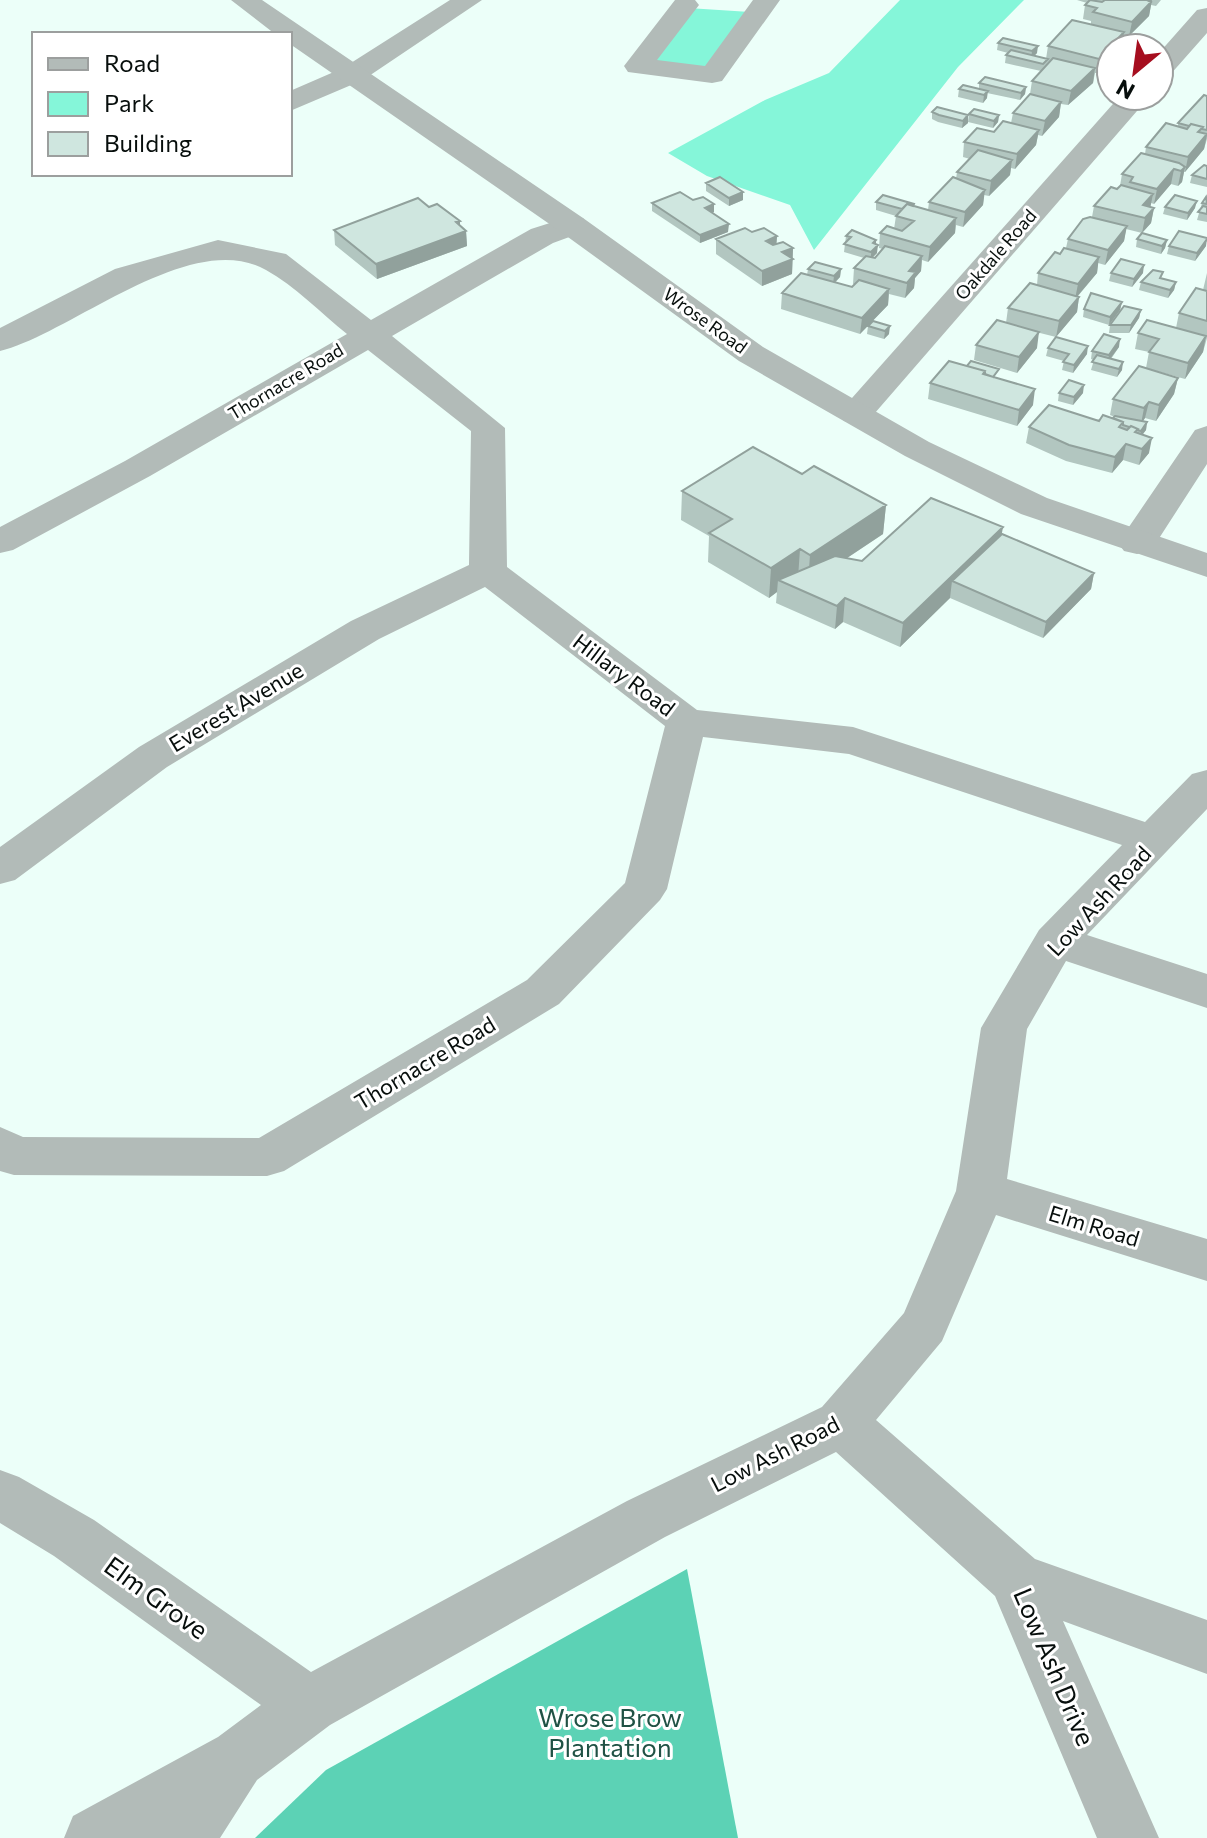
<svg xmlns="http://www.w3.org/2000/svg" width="1207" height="1838" font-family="Commissioner,sans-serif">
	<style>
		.green { fill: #85f6d9 }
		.forest { fill: #5cd2b5 }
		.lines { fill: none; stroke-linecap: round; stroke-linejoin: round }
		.minor { fill: #b2bbb8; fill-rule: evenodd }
		.tertiary { fill: #b2bbb8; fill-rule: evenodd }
		.wall { fill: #b2c6c0 }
		.shaded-wall { fill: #91a19c }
		.building { fill: #cfe6df; stroke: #91a19c; stroke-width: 2 }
		.labels { text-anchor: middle; stroke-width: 6; stroke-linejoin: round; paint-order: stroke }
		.far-street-label { font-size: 18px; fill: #070e0c; stroke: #fff }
		.street-label { font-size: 22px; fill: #070e0c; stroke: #fff }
		.near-street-label { font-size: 26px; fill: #070e0c; stroke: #fff }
		.near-park-label { font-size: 26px; fill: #205245; stroke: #fff }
	</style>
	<rect width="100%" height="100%" fill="#ecfff9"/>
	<path class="green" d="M900 0H1024L958 67 814 250 790 205 707 176 668 153 765 100 829 73Z
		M688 8 750 12 708 71 646 64Z"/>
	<path class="forest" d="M687 1569 738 1838H255L326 1770Z"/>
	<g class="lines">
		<path class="minor" d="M450 0H482L363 80 290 111V91L343 68Z
			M675 0H695L699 5 657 60 705 66 753 0H780L722 81 712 83 628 72 624 66Z
			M1207 8V33L1169 76 1159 78V53L1197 10Z
			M1120 96H1150L868 421 856 424 844 421 839 414 844 407Z
			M572 216 583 218 588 225 583 232 553 243 392 336 505 428 507 567 697 710 853 727 1145 822 1192 774 1207 770V809L1087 935 1207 974V1008L1066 961 1027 1029 1007 1179 1207 1239V1281L996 1215 942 1341 876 1420 1035 1559 1207 1620V1674L1063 1621 1159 1838H1097L995 1596 836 1452 665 1537 330 1725 257 1780 220 1838H64L73 1816 218 1737 261 1705 54 1556 0 1523V1470L19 1477 94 1520 311 1672 627 1501 822 1407 904 1313 956 1191 981 1028 1039 930 1122 845 849 754 703 737 667 889 660 900 559 1004 284 1171 267 1176 14 1175 0 1171V1127L23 1137 259 1138 527 980 625 883 665 726 485 587 379 639 167 767 15 880 0 884V847L139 747 351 621 469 565 471 431 368 350 150 476 13 550 0 553V527L125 461 347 334C321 313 295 286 266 270 191 227 70 334 0 351V328L115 269 218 240 286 254 371 320 531 229Z
			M1207 426V464L1156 543 1150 551 1137 554 1124 551 1118 543 1195 430Z"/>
		<path class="tertiary" d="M231 0H262L583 218 763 347 929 442 1047 498 1207 553V577L1021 514 905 456 739 361 561 232 290 44V34H275Z"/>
	</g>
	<path class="wall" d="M1077 0H1161L1156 6 1151 5 1149 16 1129 36 1123 35 1122 46 1120 48H1111V58L1097 73H1095L1093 83 1068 105 1061 104 1059 117 1042 136 1038 135 1036 145 1015 169 1011 168 1010 175 989 196 984 195 983 205 963 227 956 225 955 233 928 262 922 260 921 271 915 278 914 288 905 298 889 294 888 305 860 334 781 309 782 293 807 275 808 269H841L840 277 835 283 852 287 855 284H853L854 268 864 258 844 252 846 236 876 244 877 253 872 258H875L883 249 879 248 880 233 894 229 896 216 876 210V202L914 206 928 210 929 202 956 179 957 172 970 159 963 157 964 142 994 132 1011 123 1013 113 1030 94 1032 81 1041 71 1005 63 1006 55 1008 53 997 50 998 43 1003 38 1037 53 1034 56 1046 59 1048 46 1091 24V21L1083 19 1085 5 1087 3Z
		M979 83 1026 87 1025 94 1020 100 987 93V98L983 103 958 97 959 89H979Z
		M1207 96V139L1204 149 1185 172H1184L1182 182 1178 186 1171 184 1154 204 1151 203 1150 207 1154 208 1151 223 1142 233 1126 229 1124 241 1105 265 1098 263 1097 273 1078 296 1079 297 1077 312 1056 337 1036 332 1037 348 1017 373 974 360 976 345 1006 323 1008 308 1037 285 1038 273 1066 248 1068 239 1092 217 1094 206 1120 186 1122 174 1145 154 1146 147 1178 127V123Z
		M937 107 968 123 962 128 938 122 932 119V112Z
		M969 114 999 115 998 122 993 128 968 122Z
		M1207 166V187L1190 183 1192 175Z
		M706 183 743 200 729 206 706 191Z
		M1207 197V222L1197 220 1202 203Z
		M693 200 714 204V212L712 213 728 232 700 243 652 211V203Z
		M429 207 460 221V226L466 231 467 246 377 279 335 245 334 230Z
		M1165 207 1195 208 1187 220 1163 214Z
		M752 232 777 236 776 244 793 248 792 274 762 286 716 254V239Z
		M1137 239 1167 240 1165 248 1161 254 1136 247Z
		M1169 246H1206L1195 261 1167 254Z
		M1111 273H1143L1132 287 1109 281Z
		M1207 273V291L1203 290Z
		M1162 279 1176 282 1174 290 1168 298 1139 290 1141 282Z
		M1207 291V338L1203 352 1185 379 1146 368 1149 352 1135 349 1138 333 1176 328 1179 313Z
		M1122 302 1120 310 1109 325 1083 317 1084 309Z
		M1141 310 1139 318 1129 333H1109L1110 325Z
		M873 321 889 334 884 339 867 334 868 326Z
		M1119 347 1111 359 1122 370 1117 377 1091 370 1094 360 1091 359 1092 351Z
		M1048 348 1087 354 1073 373 1062 370 1064 361 1046 356Z
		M998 377 997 378 1033 405 1017 426 928 399 930 383Z
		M1178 378 1174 394 1156 421 1145 418 1143 421 1147 422 1146 430 1143 434 1149 453 1139 465 1123 460 1112 473 1066 461 1026 443 1029 427 1113 418 1115 417 1110 415 1113 399Z
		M1059 393H1083L1073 405 1058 401Z
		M802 474 886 505 883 534 847 558 862 561 1002 534 1094 573 1091 589 1043 638 950 598 900 647 843 622 835 629 776 603 777 592 769 598 708 562 709 536 681 520 682 491Z"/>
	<path class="shaded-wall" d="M1147 0H1152L1149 16 1129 36 1132 22Z
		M1124 32 1122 46 1120 48H1111V58L1097 73 1099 59Z
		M1038 46 1037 53 1031 59 1032 51Z
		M1095 68 1093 83 1068 105 1071 91Z
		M1026 87 1025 94 1020 100 1021 93Z
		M988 91 987 98 983 103 984 95Z
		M1061 102 1059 117 1042 136 1045 121Z
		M968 115V123L962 128 963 121Z
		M999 115 998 122 993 128 994 121Z
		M1039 130 1036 145 1015 169 1017 154Z
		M1207 135 1204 149 1185 172 1188 157Z
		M1012 160 1010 175 989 196 991 181Z
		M1185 167 1182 182 1178 186 1181 171Z
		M1174 169 1171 184 1154 204 1157 189Z
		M985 190 983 205 963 227 965 212Z
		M743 192V200L729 206V198Z
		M1153 194 1150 209 1143 205Z
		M1197 201 1195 208 1187 220 1188 213Z
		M714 204V212L704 216 705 208Z
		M1154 208 1151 223 1142 233 1145 218Z
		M956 218 955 233 928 262 930 247Z
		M460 221V233L466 231 467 246 377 279 376 264Z
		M729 224 728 232 700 243V235Z
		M1127 226 1124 241 1105 265 1108 250Z
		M777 236 776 252 766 241Z
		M1207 239 1206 246 1195 261 1197 253Z
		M876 240V247L878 245 877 253 870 260 873 243Z
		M1167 240 1165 248 1161 254 1162 246Z
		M793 248 792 274 762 286V271L782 252Z
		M922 256 921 271 915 278 914 288 905 298 909 271Z
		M1099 257 1097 273 1075 299 1078 284Z
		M1144 265 1143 273 1132 287 1134 279Z
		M841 269 840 277 833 284 834 276Z
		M1176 282 1174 290 1168 298 1170 290Z
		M889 289 888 305 860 334 862 318Z
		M1079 297 1077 312 1056 337 1059 321Z
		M1122 302 1120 310 1109 325 1110 317Z
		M1141 310 1139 318 1129 333 1131 325Z
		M890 326 889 334 884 339 885 331Z
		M1039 332 1037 348 1017 373 1019 357Z
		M1206 336 1203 352 1185 379 1188 363Z
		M1120 339 1119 347 1107 363 1109 355Z
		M1088 346 1087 354 1073 373 1074 365Z
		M1123 362 1122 370 1117 377 1119 369Z
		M1178 378 1174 394 1156 421 1159 405Z
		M1084 385 1083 393 1073 405 1074 397Z
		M1035 389 1033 405 1017 426 1019 410Z
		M1149 402 1145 418 1141 424 1144 408Z
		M1147 422 1146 430 1139 439 1141 431Z
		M1152 438 1149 453 1139 465 1142 449Z
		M1126 444 1123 460 1112 473 1115 457Z
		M886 505 883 534 808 584 810 555Z
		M1003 527 999 550 952 581 950 598 900 647 903 623Z
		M800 549 798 578 778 580 777 592 769 598 771 568Z
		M1094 573 1091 589 1043 638 1046 622Z
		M845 598 843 622 835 629 837 606Z"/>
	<path class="building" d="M1090 0 1102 2 1105 0H1147L1151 2 1132 22 1093 12 1097 8 1085 5Z
		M1072 20 1124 32 1099 59 1048 46Z
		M1003 38 1038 46 1032 51 998 43Z
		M1011 50 1048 59 1043 64 1006 55Z
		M1053 58 1095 68 1071 91 1032 81Z
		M985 77 1026 87 1021 93 979 83Z
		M963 85 988 91 984 95 959 89Z
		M1030 94 1061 102 1045 121 1013 113Z
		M1204 95 1207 96V130L1202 129 1203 127 1191 124 1189 126 1178 123Z
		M937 107 968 115 963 121 939 115 932 112Z
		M974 109 999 115 994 121 969 114Z
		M1003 121 1039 130 1017 154 964 142 977 128 994 132Z
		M1166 123 1187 129 1191 124 1203 127 1198 132 1207 134 1188 157 1146 147Z
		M978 150 1012 160 991 181 957 172Z
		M1141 153 1179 163 1185 167 1181 171 1174 169 1157 189 1130 182 1133 177 1122 174Z
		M1204 165 1207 166V179L1192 175Z
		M720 177 743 192 729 198 706 183Z
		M953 177 985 190 965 212 929 202Z
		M1121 185 1153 194 1143 205 1154 208 1145 218 1094 206 1111 187 1117 189Z
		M680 192 693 200 703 197 714 204 705 208 729 224 700 235 652 203Z
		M883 195 914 204 913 206 907 204 902 209 876 202Z
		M1175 195 1197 201 1188 213 1165 207Z
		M1206 197 1207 204 1202 203Z
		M418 198 429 207 437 204 460 221 456 222 466 231 376 264 334 230Z
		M907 204 956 218 930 247 880 233 887 226 902 231 914 221 896 216Z
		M1203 206 1207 207V214L1198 212Z
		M1090 217 1127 226 1108 250 1068 239 1083 219Z
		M745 228 752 232 764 228 777 236 766 241 773 245 783 242 793 248 782 252 793 259 762 271 716 239Z
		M852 230 876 240 873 243 878 245 871 252 844 244 851 237 846 236Z
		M1179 231 1207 238V239L1197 253 1169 246Z
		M1142 233 1167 240 1162 246 1137 239Z
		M885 246 922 256 909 271 916 272 907 283 854 268 866 256 875 258Z
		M1064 248 1099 257 1078 284 1038 273 1055 252 1060 254Z
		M1121 259 1144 265 1134 279 1111 273Z
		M815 262 841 269 834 276 808 269Z
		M1153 270 1163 272 1160 278 1176 282 1170 290 1141 282Z
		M801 273 852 287 859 280 889 289 862 318 782 293Z
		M1030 283 1079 297 1059 321 1008 308Z
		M1196 288 1207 291V321L1179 313Z
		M1091 293 1122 302 1110 317 1084 309Z
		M1124 306 1141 310 1131 325H1110Z
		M997 320 1039 332 1019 357 976 345Z
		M1147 320 1206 336 1188 363 1149 352 1159 339 1138 333Z
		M873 321 890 326 885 331 868 326Z
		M1104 334 1120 339 1109 355 1092 351Z
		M1056 337 1088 346 1074 365 1063 362 1069 354 1048 348Z
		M1097 355 1123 362 1119 369 1092 362Z
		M949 361 985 371 983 374 1035 389 1019 410 930 383Z
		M971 361 999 369 993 377 985 374V371L967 366Z
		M1139 366 1178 378 1159 405 1149 402 1144 408 1113 399Z
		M1069 380 1084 385 1074 397 1059 393Z
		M1049 405 1099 421 1103 415 1123 422 1119 427 1127 430 1131 426 1138 429 1135 432 1152 438 1142 449 1126 444 1115 457 1069 445 1029 427Z
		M1115 416 1147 422 1141 431 1137 430 1138 429 1131 426 1129 427 1123 425V422L1113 418Z
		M753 447 802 474 814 466 886 505 810 555 800 549 771 568 709 533 732 519 682 491Z
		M931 498 1003 527 903 623 845 598 837 606 778 580 835 556 862 561Z
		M1002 534 1094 573 1046 622 952 581Z"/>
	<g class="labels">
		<g class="far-street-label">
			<text transform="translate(996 255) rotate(-49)" y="6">Oakdale Road</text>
			<text transform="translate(705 321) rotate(36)" y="6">Wrose Road</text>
			<text transform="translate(286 382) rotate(-31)" y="6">Thornacre Road</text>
		</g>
		<g class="street-label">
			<text transform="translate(624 675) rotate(37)" y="8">Hillary Road</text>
			<text transform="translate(236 707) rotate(-31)" y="8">Everest Avenue</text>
			<text transform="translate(1099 901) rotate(-47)" y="8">Low Ash Road</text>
			<text transform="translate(425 1063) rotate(-31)" y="8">Thornacre Road</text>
			<text transform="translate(1094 1226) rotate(17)" y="8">Elm Road</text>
			<text transform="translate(775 1454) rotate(-27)" y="8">Low Ash Road</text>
		</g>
		<g class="near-street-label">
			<text transform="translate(156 1598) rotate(36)" y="9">Elm Grove</text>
			<text transform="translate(1054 1667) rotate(67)" y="9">Low Ash Drive</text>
		</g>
		<g class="near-park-label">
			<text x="610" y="1727">Wrose Brow<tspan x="610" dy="30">Plantation</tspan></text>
		</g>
	</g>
	<rect x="32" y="32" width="260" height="144" fill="#ffffff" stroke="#9c9f9e" stroke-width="2"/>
	<rect x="48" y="58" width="40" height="12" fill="#b2bbb8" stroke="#9c9f9e" stroke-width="2"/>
	<text x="104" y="72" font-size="24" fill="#070e0c">Road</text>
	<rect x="48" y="92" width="40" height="24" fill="#85f6d9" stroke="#9c9f9e" stroke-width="2"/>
	<text x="104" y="112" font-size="24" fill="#070e0c">Park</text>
	<rect x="48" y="132" width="40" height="24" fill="#cfe6df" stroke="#9c9f9e" stroke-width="2"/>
	<text x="104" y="152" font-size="24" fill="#070e0c">Building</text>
	<g transform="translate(1135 72) rotate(209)"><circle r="38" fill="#ffffff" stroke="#9c9f9e" stroke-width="2"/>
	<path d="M0-6L14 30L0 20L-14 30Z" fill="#a60e1f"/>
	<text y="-12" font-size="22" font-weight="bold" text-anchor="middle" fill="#070e0c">N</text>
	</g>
</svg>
